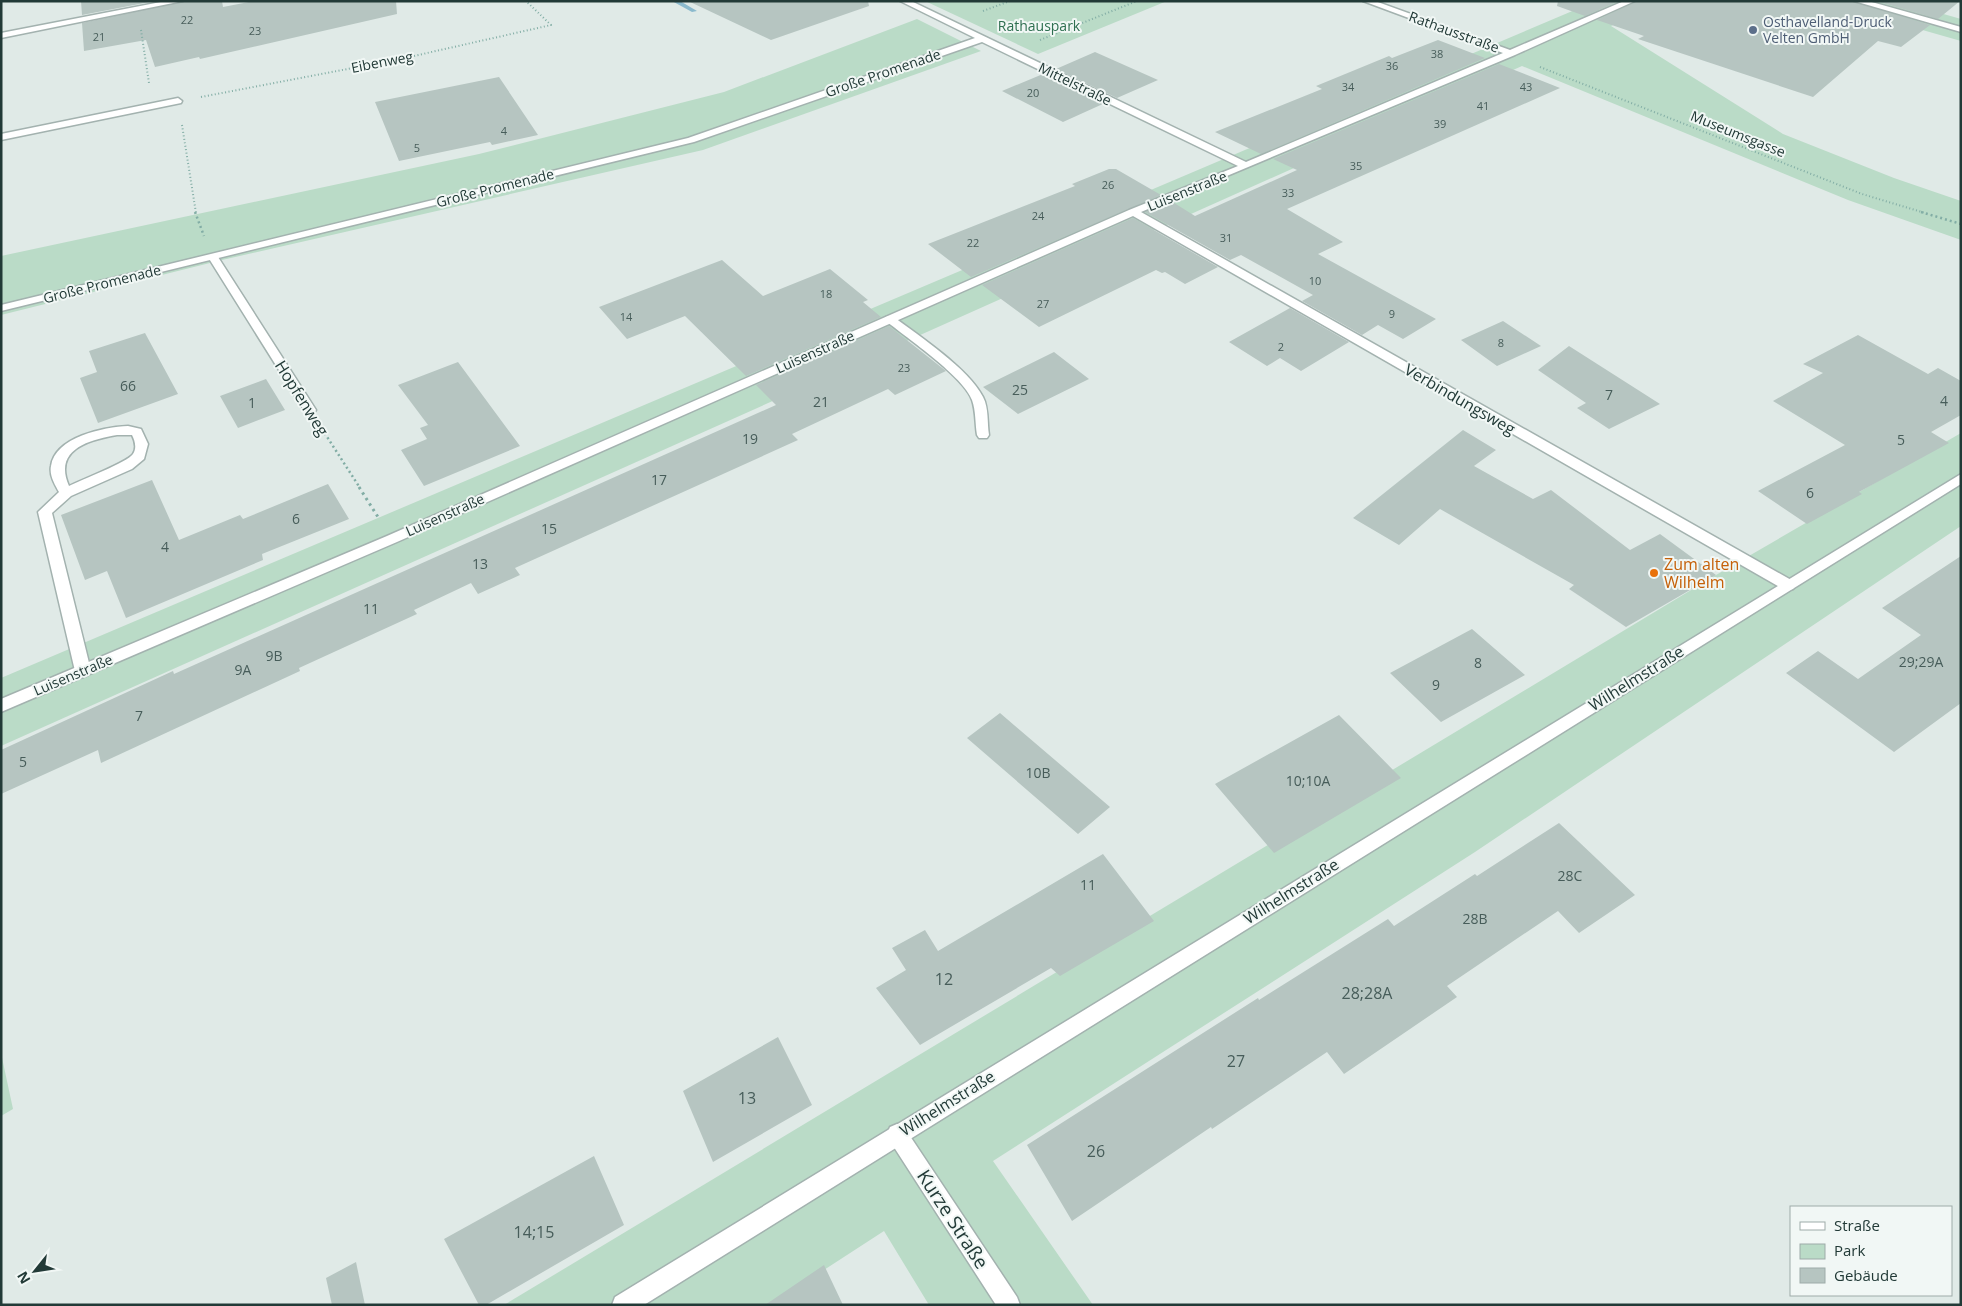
<svg xmlns="http://www.w3.org/2000/svg" width="1962" height="1306" font-family="'Open Sans',sans-serif">
	<style>
		.green { fill: #badbc7 }
		.lines { fill: none; stroke-linecap: round; stroke-linejoin: round }
		.stream { fill: #8bbacd; fill-rule: evenodd }
		.building { fill: #b6c5c1 }
		.service-casing { stroke: #a3b2af; stroke-width: 3 }
		.minor-casing { stroke: #a3b2af; stroke-width: 3 }
		.tertiary-casing { stroke: #a3b2af; stroke-width: 3 }
		.path-far2 { stroke: #82ada5; stroke-width: 2; stroke-dasharray: 1 2.5; stroke-linecap: butt }
		.path-far1 { stroke: #82ada5; stroke-width: 2.5; stroke-dasharray: 2 3; stroke-linecap: butt }
		.path { stroke: #82ada5; stroke-width: 3; stroke-dasharray: 2.5 4; stroke-linecap: butt }
		.service { fill: #fff; fill-rule: evenodd }
		.minor { fill: #fff; fill-rule: evenodd }
		.tertiary { fill: #fff; fill-rule: evenodd }
		.service-dot { fill: #5c6f8a; stroke: #f1f7f5; stroke-width: 2 }
		.food-dot { fill: #e8710a; stroke: #f1f7f5; stroke-width: 2 }
		.labels { text-anchor: middle; stroke-width: 4; stroke-linejoin: round; paint-order: stroke }
		.far-number-label { font-size: 11px; fill: #475d5a }
		.far-service-label { font-size: 14px; fill: #4e5e75; stroke: #f1f7f5; text-anchor: start }
		.far-park-label { font-size: 14px; fill: #2e6f50; stroke: #f1f7f5 }
		.far-street-label { font-size: 14px; fill: #223a37; stroke: #f1f7f5 }
		.number-label { font-size: 14px; fill: #475d5a }
		.street-label { font-size: 16px; fill: #223a37; stroke: #f1f7f5 }
		.food-label { font-size: 16px; fill: #c56008; stroke: #f1f7f5; text-anchor: start }
		.near-number-label { font-size: 16px; fill: #475d5a }
		.near-street-label { font-size: 19px; fill: #223a37; stroke: #f1f7f5 }
	</style>
	<rect width="100%" height="100%" fill="#e0eae7"/>
	<path class="green" d="M925 1H1167L1038 54Z
		M1596 1H1666L1611 26 1783 134 1894 178 1961 201V240L1848 200 1522 66 1 746V678Z
		M1821 1H1898L1961 19V41Z
		M917 19 981 51 703 150 222 260 1 315V256L479 154 724 92Z
		M1961 433V526L1475 852 993 1161 1093 1305H929L884 1231 770 1305H504L1716 575Z
		M1 1053 13 1109 1 1116Z"/>
	<g class="lines">
		<path class="stream" d="M672 1H680L697 11 692 12Z"/>
	</g>
	<path class="building" d="M81 1H155L82 15Z
		M185 1H222L223 7 254 1H396L397 14 200 59 199 57 155 67 146 40 84 51 82 23Z
		M688 1H868L869 6 771 40Z
		M1558 1H1619L1585 16 1557 6Z
		M1637 1H1852L1930 25 1901 47 1878 41 1813 97 1638 39 1644 36 1597 20Z
		M1876 1H1960L1938 19Z
		M1438 40 1485 58 1261 154 1215 132 1322 89 1316 86 1389 56 1392 58Z
		M1095 52 1158 80 1117 98 1056 69Z
		M1499 64 1560 88 1287 209 1343 242 1318 254 1436 319 1403 339 1378 325 1362 335 1302 301 1313 295 1241 255 1230 260 1145 212 1171 201 1195 216 1297 170 1273 159Z
		M1043 74 1105 103 1063 122 1002 91Z
		M499 77 538 135 492 145 490 142 399 161 375 102Z
		M1109 169H1116L1161 195 971 277 928 244 1075 186 1072 184Z
		M1133 218 1218 267 1185 284 1165 272 1162 273 1156 270 1039 327 982 285Z
		M722 260 763 296 830 269 868 300 863 302 881 317 746 376 685 316 627 339 599 307Z
		M1290 308 1349 342 1301 371 1280 358 1267 366 1229 342Z
		M1503 321 1541 346 1497 366 1461 340Z
		M889 326 946 371 895 395 888 389 792 434 798 440 515 568 520 575 478 594 471 583 414 610 417 614 299 668 300 671 101 763 98 750 1 794V750L173 671 174 674 776 405 756 385Z
		M145 333 178 394 98 423 80 378 97 372 89 351Z
		M1858 335 1928 374 1938 368 1961 381V415L1931 432 1949 443 1859 492 1862 494 1807 524 1758 491 1845 445 1773 401 1823 373 1803 364Z
		M1569 346 1660 404 1609 429 1577 408 1586 403 1538 370Z
		M1054 352 1089 379 1018 414 983 387Z
		M458 362 520 446 424 486 401 450 427 439 420 428 428 425 398 385Z
		M266 379 285 410 238 428 220 396Z
		M1463 430 1496 450 1474 466 1533 499 1551 490 1630 550 1660 534 1716 575 1626 627 1569 589 1574 585 1440 509 1399 545 1353 518Z
		M152 480 179 540 240 515 243 519 328 484 349 519 262 554 263 560 126 618 107 571 85 580 61 515Z
		M1961 556V703L1894 752 1786 673 1818 651 1858 679 1921 635 1882 608Z
		M1472 629 1525 675 1441 722 1390 673Z
		M1000 713 1110 807 1078 834 967 738Z
		M1339 715 1401 778 1274 853 1215 784Z
		M1559 823 1635 895 1579 933 1558 911 1447 986 1457 997 1344 1074 1327 1052 1212 1129 1211 1127 1072 1221 1027 1145 1258 998 1259 1000 1388 919 1394 926 1475 874 1477 876Z
		M1103 854 1154 921 1060 976 1051 968 920 1045 876 988 906 970 892 948 925 930 938 951Z
		M778 1037 812 1105 713 1162 683 1091Z
		M594 1156 624 1225 486 1305H479L444 1239Z
		M356 1262 365 1305H332L326 1278Z
		M824 1265 843 1305H765Z"/>
	<g class="lines">
		<defs>
			<path id="service" d="M178 98 182 101 181 103 1 140V134Z
				M213 254 218 257 316 410 314 413H306L304 410 208 257Z
				M890 316 894 317C920 337 968 368 983 397 989 408 987 423 989 435L987 438H979L977 435C975 424 976 411 972 400 964 377 907 338 886 321L884 319 886 317Z
				M128 426 141 429 148 444 144 459 132 469 71 496 52 513 91 671 88 675 83 677 78 675 75 671 38 512 59 492C55 485 49 475 51 466 55 437 104 427 128 426ZM117 435H132C135 441 137 448 133 454 128 462 81 480 69 486 53 450 88 440 117 435Z"/>
			<path id="minor" d="M166 1H183L1 38V33Z
				M900 1H911L1246 162 1503 53 1363 1H1375L1510 50 1624 1H1635L1515 55 1141 212 1793 581 1795 585 1793 589 1788 590 1783 589 1133 216 397 542 1 712V699L387 536 1129 210 1238 166 982 42 694 142 1 311V305L688 138 975 38Z
				M897 1124 904 1127 1017 1297 1020 1305H996L890 1141 887 1134 890 1127Z"/>
			<path id="tertiary" d="M1854 1H1868L1961 27V32Z
				M1961 474V484L644 1305H612L615 1297Z"/>
		</defs>
		<use href="#service" class="service-casing"/>
		<use href="#minor" class="minor-casing"/>
		<use href="#tertiary" class="tertiary-casing"/>
		<path class="path-far2" d="M983 11 1010 1
			M141 30 149 83
			M1040 40 1137 1
			M1540 67 1862 194 1925 213
			M201 97 405 58 551 25 526 1
			M182 125 196 213"/>
		<path class="path-far1" d="M195 212 204 236
			M1921 212 1961 224
			M322 429 360 488"/>
		<path class="path" d="M359 487 378 517"/>
		<use href="#service" class="service"/>
		<use href="#minor" class="minor"/>
		<use href="#tertiary" class="tertiary"/>
	</g>
	<circle class="service-dot" cx="1753" cy="30" r="5"/>
	<circle class="food-dot" cx="1654" cy="573" r="5"/>
	<g class="labels">
		<g class="far-number-label">
			<text x="187" y="24">22</text>
			<text x="255" y="35">23</text>
			<text x="99" y="41">21</text>
			<text x="1437" y="58">38</text>
			<text x="1392" y="70">36</text>
			<text x="1348" y="91">34</text>
			<text x="1526" y="91">43</text>
			<text x="1033" y="97">20</text>
			<text x="1483" y="110">41</text>
			<text x="1440" y="128">39</text>
			<text x="504" y="135">4</text>
			<text x="417" y="152">5</text>
			<text x="1356" y="170">35</text>
			<text x="1108" y="189">26</text>
			<text x="1288" y="197">33</text>
			<text x="1038" y="220">24</text>
			<text x="1226" y="242">31</text>
			<text x="973" y="247">22</text>
			<text x="1315" y="285">10</text>
			<text x="826" y="298">18</text>
			<text x="1043" y="308">27</text>
			<text x="1392" y="318">9</text>
			<text x="626" y="321">14</text>
			<text x="1501" y="347">8</text>
			<text x="1281" y="351">2</text>
			<text x="904" y="372">23</text>
		</g>
		<g class="far-service-label">
			<text x="1763" y="27">Osthavelland-Druck<tspan x="1763" dy="16">Velten GmbH</tspan></text>
		</g>
		<g class="far-park-label">
			<text x="1039" y="31">Rathauspark</text>
		</g>
		<g class="far-street-label">
			<text transform="translate(1454 32) rotate(20)" y="5">Rathausstraße</text>
			<text transform="translate(382 62) rotate(-11)" y="5">Eibenweg</text>
			<text transform="translate(883 73) rotate(-19)" y="5">Große Promenade</text>
			<text transform="translate(1075 84) rotate(26)" y="5">Mittelstraße</text>
			<text transform="translate(1738 134) rotate(22)" y="5">Museumsgasse</text>
			<text transform="translate(495 188) rotate(-14)" y="5">Große Promenade</text>
			<text transform="translate(1187 191) rotate(-22)" y="5">Luisenstraße</text>
			<text transform="translate(102 284) rotate(-14)" y="5">Große Promenade</text>
			<text transform="translate(815 352) rotate(-24)" y="5">Luisenstraße</text>
			<text transform="translate(445 515) rotate(-24)" y="5">Luisenstraße</text>
			<text transform="translate(73 675) rotate(-23)" y="5">Luisenstraße</text>
		</g>
		<g class="number-label">
			<text x="128" y="391">66</text>
			<text x="1020" y="395">25</text>
			<text x="1609" y="400">7</text>
			<text x="1944" y="406">4</text>
			<text x="821" y="407">21</text>
			<text x="252" y="408">1</text>
			<text x="750" y="444">19</text>
			<text x="1901" y="445">5</text>
			<text x="659" y="485">17</text>
			<text x="1810" y="498">6</text>
			<text x="296" y="524">6</text>
			<text x="549" y="534">15</text>
			<text x="165" y="552">4</text>
			<text x="480" y="569">13</text>
			<text x="371" y="614">11</text>
			<text x="274" y="661">9B</text>
			<text x="1921" y="667">29;29A</text>
			<text x="1478" y="668">8</text>
			<text x="243" y="675">9A</text>
			<text x="1436" y="690">9</text>
			<text x="139" y="721">7</text>
			<text x="23" y="767">5</text>
			<text x="1038" y="778">10B</text>
			<text x="1308" y="786">10;10A</text>
			<text x="1570" y="881">28C</text>
			<text x="1088" y="890">11</text>
			<text x="1475" y="924">28B</text>
		</g>
		<g class="street-label">
			<text transform="translate(302 398) rotate(58)" y="6">Hopfenweg</text>
			<text transform="translate(1460 399) rotate(30)" y="6">Verbindungsweg</text>
			<text transform="translate(1636 678) rotate(-32)" y="6">Wilhelmstraße</text>
			<text transform="translate(1291 891) rotate(-32)" y="6">Wilhelmstraße</text>
			<text transform="translate(947 1103) rotate(-32)" y="6">Wilhelmstraße</text>
		</g>
		<g class="food-label">
			<text x="1664" y="570">Zum alten<tspan x="1664" dy="18">Wilhelm</tspan></text>
		</g>
		<g class="near-number-label">
			<text x="944" y="985">12</text>
			<text x="1367" y="999">28;28A</text>
			<text x="1236" y="1067">27</text>
			<text x="747" y="1104">13</text>
			<text x="1096" y="1157">26</text>
			<text x="534" y="1238">14;15</text>
		</g>
		<g class="near-street-label">
			<text transform="translate(953 1219) rotate(57)" y="7">Kurze Straße</text>
		</g>
	</g>
	<rect width="1962" height="1306" fill="none" stroke="#223a37" stroke-width="5"/>
	<rect x="1790" y="1206" width="162" height="90" fill="#f1f7f5" stroke="#9eaba9"/>
	<rect x="1800" y="1222" width="25" height="8" fill="#ffffff" stroke="#9eaba9"/>
	<text x="1834" y="1231" font-size="15" fill="#223a37">Straße</text>
	<rect x="1800" y="1244" width="25" height="15" fill="#badbc7" stroke="#9eaba9"/>
	<text x="1834" y="1256" font-size="15" fill="#223a37">Park</text>
	<rect x="1800" y="1268" width="25" height="15" fill="#b6c5c1" stroke="#9eaba9"/>
	<text x="1834" y="1281" font-size="15" fill="#223a37">Gebäude</text>
	<g transform="translate(35 1271) rotate(240)" stroke="#f1f7f5" stroke-width="4" paint-order="stroke">
	<path d="M0-4L9 19L0 12L-9 19Z" fill="#223a37"/>
	<text y="-8" font-size="14" font-weight="bold" text-anchor="middle" fill="#223a37">N</text>
	</g>
</svg>
